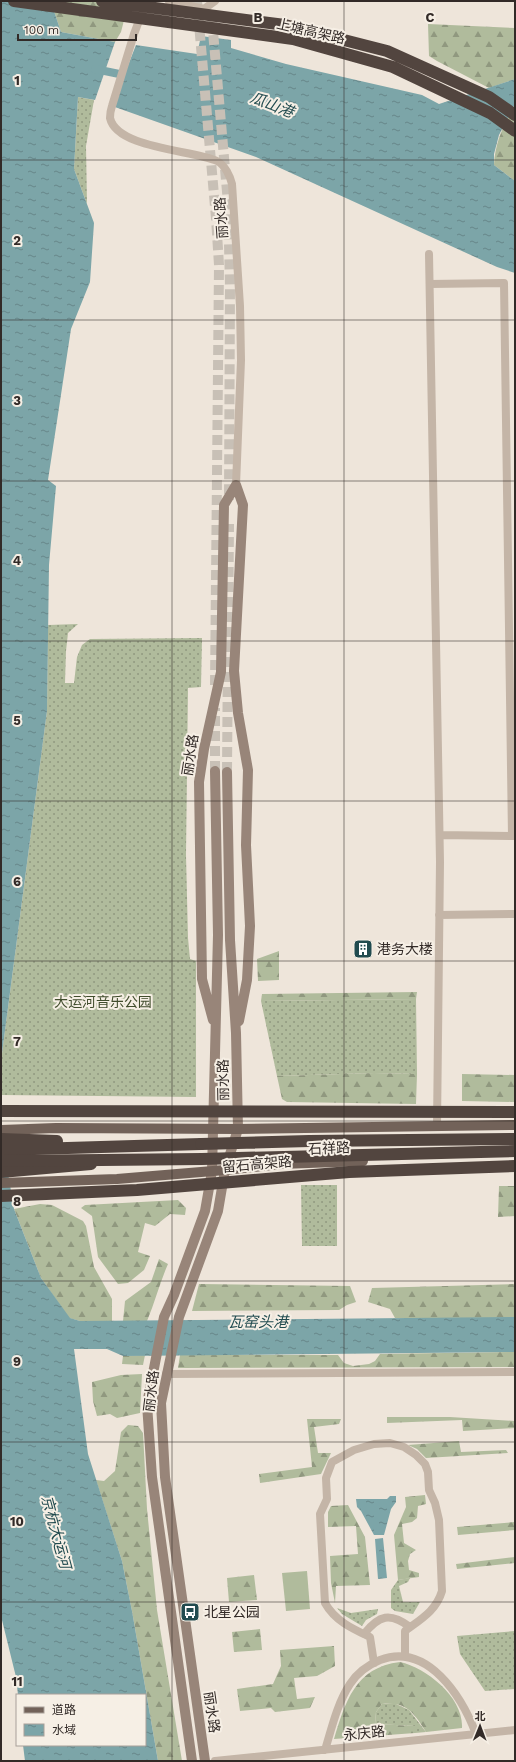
<svg xmlns="http://www.w3.org/2000/svg" width="516" height="1762" font-family="'Work Sans','Noto Sans SC',sans-serif">
	<style>
		.grass { fill: url(#grass-dots) }
		.forest { fill: url(#forest-firs) }
		.pitch { fill: #b0bb9c }
		.water { fill: url(#water-ripples) }
		.lines { fill: none; stroke-linecap: round; stroke-linejoin: round }
		.canal { stroke: #7ca5a8; stroke-width: 8 }
		.secondary-tunnel { stroke: #c8c0b6; stroke-width: 10; stroke-dasharray: 10 5; stroke-linecap: butt }
		.street { stroke: #c4b5a7; stroke-width: 8 }
		.secondary { stroke: #988579; stroke-width: 10 }
		.primary { stroke: #726259; stroke-width: 10 }
		.highway { stroke: #52453f; stroke-width: 12 }
		.highway-bridge { stroke: #52453f; stroke-width: 12 }
		.grid { fill: none; stroke: #322a27; stroke-width: 1; stroke-opacity: 0.55 }
		.labels { text-anchor: middle; stroke-width: 4; stroke-linejoin: round; paint-order: stroke }
		.street-label { font-size: 14px; fill: #322a27; stroke: #f6efe5 }
		.poi-label { font-size: 14px; fill: #322a27; stroke: #f6efe5; text-anchor: start }
		.park-label { font-size: 14px; fill: #414d2d; stroke: #f6efe5 }
		.water-label { font-size: 15px; font-style: italic; fill: #214b4f; stroke: #f6efe5 }
		.grid-label { font-size: 13px; text-anchor: middle; font-weight: bold; fill: #322a27; stroke: #f6efe5; stroke-width: 4; stroke-linejoin: round; paint-order: stroke }
	</style>
	<defs>
		<pattern id="grass-dots" width="8" height="8" patternUnits="userSpaceOnUse"><rect width="8" height="8" fill="#b0bb9c"/><path d="M2 2h.1M6 6h.1" fill="none" stroke="#90987f" stroke-width="1.8" stroke-linecap="round"/></pattern>
		<pattern id="forest-firs" width="22" height="20" patternUnits="userSpaceOnUse"><rect width="22" height="20" fill="#b0bb9c"/><path d="M5 1l3.5 6h-7zM16 11l3.5 6h-7z" fill="#90987f"/></pattern>
		<pattern id="water-ripples" width="26" height="14" patternUnits="userSpaceOnUse"><rect width="26" height="14" fill="#7ca5a8"/><path d="M2 4q2-2 4 0t4 0M15 11q2-2 4 0t4 0" fill="none" stroke="#668789"/></pattern>
	</defs>
	<rect width="100%" height="100%" fill="#eee5da"/>
	<path class="grass" d="M78 97 94 100 86 146 87 204 74 169Z
		M78 624 68 633 66 651 65 683H74L77 657 82 645 90 639 202 638 201 687 188 688 186 855 188 938 190 959 196 961V1097L1 1095V1061L47 711 48 625Z
		M416 999 417 1074 374 1073 277 1076 261 1001Z
		M301 1185H337V1246H302Z
		M410 1578 408 1582 399 1586 403 1602H420L413 1614 395 1611 391 1608V1590L398 1580Z
		M337 1608 351 1613 378 1609 377 1614 366 1620 362 1626 342 1614Z
		M515 1631V1689L485 1691 460 1654 457 1636Z
		M394 1703 409 1710 426 1732 415 1733V1726L375 1724 376 1712 382 1704Z"/>
	<path class="forest" d="M46 1H129L121 32 115 42 61 32 51 2Z
		M428 24 515 28V79L489 88 437 61 429 56Z
		M514 107H515V181L494 165C495 143 503 126 514 107Z
		M279 951V980L258 981 257 959Z
		M417 992 416 999 261 1001 262 994Z
		M374 1073 417 1074 416 1104 287 1102 282 1099 277 1076Z
		M462 1074 515 1075V1102L462 1101Z
		M499 1186H515V1216L498 1217Z
		M178 1200 186 1208 185 1215 170 1214 155 1226 145 1223 138 1252 150 1256 144 1270 128 1283 118 1284 98 1257 92 1216 81 1208 85 1205Z
		M40 1204 52 1205 83 1221 86 1226 94 1267 112 1299V1321H80L69 1318 41 1278 14 1209Z
		M159 1259 168 1264C160 1282 155 1302 147 1321H123L125 1301 151 1282Z
		M199 1284 350 1286 356 1302 347 1305 339 1310 192 1311Z
		M515 1284V1318H395L390 1309 368 1302 372 1288Z
		M515 1352V1367L178 1368 180 1355H338L344 1363 353 1366 369 1364 375 1361 380 1354Z
		M145 1355 143 1365 122 1364 123 1356Z
		M142 1374 140 1413 117 1418 110 1414 97 1416 93 1401 92 1382 121 1375Z
		M387 1417H450L515 1421V1428L463 1431 462 1420 387 1423Z
		M307 1419H341L339 1424 314 1427 318 1453H331L321 1474 260 1483 259 1474 312 1467Z
		M128 1425 138 1426 143 1433 147 1509 157 1610 182 1761H158L132 1611 122 1561 96 1480 104 1481 115 1471 121 1432Z
		M459 1441 461 1452 506 1450 508 1453 426 1458 417 1449 408 1445Z
		M425 1495 426 1504 418 1506 417 1518 412 1522 402 1524 404 1543 416 1550 410 1554 408 1561 409 1570 419 1573V1577L398 1580 394 1535 406 1507 405 1497Z
		M348 1505 365 1537 370 1585 336 1586 335 1603 331 1583 330 1556 358 1554 356 1526 328 1527V1512L331 1506Z
		M515 1522V1530L458 1535 457 1527Z
		M515 1557V1563L457 1569 456 1564Z
		M254 1575 257 1600 229 1602 227 1578Z
		M260 1629 262 1650 234 1652 232 1632Z
		M334 1646 335 1666 317 1676 294 1678 297 1699 315 1697 310 1708 275 1712 271 1708 240 1711 237 1689 273 1684 281 1666 280 1650Z
		M400 1662C427 1668 464 1698 462 1728L426 1732C414 1713 406 1701 382 1704L376 1712 375 1724 415 1726V1733L334 1739C345 1703 355 1667 400 1662Z"/>
	<path class="pitch" d="M307 1571 310 1609 286 1611 282 1573Z"/>
	<path class="water" d="M1 1 51 2 61 32 115 42 95 100 78 97 74 169 94 223 90 282 71 329 48 480 56 486 49 565 47 711 1 1061Z
		M201 36 231 40V48L286 64 422 95 439 104 515 79V104L499 135 494 154V165L515 181V273L497 267 256 157 112 106 136 45 197 54Z
		M1 1131 14 1209 41 1278 70 1318 80 1321 515 1317V1352L123 1356 107 1349H74L88 1454 122 1561 132 1611 158 1761H25L23 1745H145V1695H18L16 1677 1 1616Z
		M390 1496H396V1502L391 1509 384 1535H374L361 1511 357 1507 356 1499H387Z
		M383 1538 387 1578 378 1579 375 1539Z"/>
	<g class="lines">
		<path class="canal" d="M95 69 129 76"/>
		<path class="secondary-tunnel" d="M197 1 216 218 219 265 215 686
			M212 20 228 203 230 285 229 500
			M215 771V708
			M227 772 229 524"/>
		<path class="street" d="M150 1 146 2 134 34 112 106C111 109 110 114 110 118 117 149 194 150 217 161 225 165 230 176 232 184L240 306 241 360 236 485
			M169 1 204 9 215 1
			M429 254 440 862 437 1126
			M430 284 504 283 512 836
			M440 835 515 836
			M439 915 515 914
			M166 1374 515 1372
			M364 1634C379 1615 390 1612 410 1627
			M374 1663 370 1637C353 1629 335 1621 325 1603L320 1514 327 1499 326 1478 332 1462 354 1450 374 1444 390 1443 404 1447 416 1455 425 1464 428 1472 429 1490 435 1503 439 1520 442 1591C436 1611 421 1619 405 1631V1657
			M325 1750C332 1727 337 1704 350 1684 357 1673 368 1665 380 1660 428 1642 462 1697 476 1734
			M215 1761 515 1730"/>
		<path class="secondary" d="M236 485 243 505 234 671 238 713 248 770 246 845 250 926 247 980 239 1021
			M213 1020 202 979 199 782 204 749 221 672 224 505 236 485
			M192 1761 152 1477 147 1404 164 1317 174 1295 205 1211 212 1171 218 935 215 771
			M205 1761 165 1477 161 1403 179 1317 218 1211 225 1170 238 1129 236 1033 230 940 227 772"/>
		<path class="primary" d="M1 1130 56 1128 238 1129 515 1125
			M1 1183 117 1179 225 1170 281 1164 363 1161"/>
		<path class="highway" d="M1 1139 57 1141
			M1 1150 201 1144
			M1 1172 91 1164"/>
		<path class="highway-bridge" d="M14 1 293 39 393 67 490 113 515 131
			M102 1 285 25 387 51 489 97 515 115
			M1 1111 515 1112
			M201 1144 309 1141 515 1139
			M1 1161 202 1159 515 1151
			M1 1196 137 1190 349 1172 515 1166"/>
	</g>
	<path class="grid" d="M172 1V1761M344 1V1761M1 160H515M1 320H515M1 481H515M1 641H515M1 801H515M1 961H515M1 1121H515M1 1281H515M1 1442H515M1 1602H515"/>
	<defs>
		<symbol id="building-square" viewBox="-11 -11 22 22"><rect x="-9" y="-9" width="18" height="18" rx="4" fill="#214b4f" stroke="#f6efe5"/><path d="M-4-6H4V6H1V3H-1V6H-4ZM-2.5-4.3h1.7v1.8h-1.7ZM.8-4.3h1.7v1.8H.8ZM-2.5-1h1.7V.8h-1.7ZM.8-1h1.7V.8H.8Z" fill="#fff"/></symbol>
		<symbol id="bus-square" viewBox="-11 -11 22 22"><rect x="-9" y="-9" width="18" height="18" rx="4" fill="#214b4f" stroke="#f6efe5"/><path d="M-5-6H5V4H4V6H2V4H-2V6H-4V4H-5ZM-3.5-4V0h7V-4ZM-3.5 1.2v1.5H-2V1.2ZM2 1.2v1.5H3.5V1.2Z" fill="#fff"/></symbol>
	</defs>
	<g fill-rule="evenodd">
		<use href="#building-square" x="352" y="938" width="22" height="22"/>
		<use href="#bus-square" x="179" y="1601" width="22" height="22"/>
	</g>
	<g class="labels">
		<g class="street-label">
			<text transform="translate(311 31) rotate(13)" y="5">上塘高架路</text>
			<text transform="translate(221 218) rotate(-94)" y="5">丽水路</text>
			<text transform="translate(190 755) rotate(-81)" y="5">丽水路</text>
			<text transform="translate(223 1080) rotate(-91)" y="5">丽水路</text>
			<text transform="translate(329 1148) rotate(-3)" y="5">石祥路</text>
			<text transform="translate(257 1164) rotate(-5)" y="5">留石高架路</text>
			<text transform="translate(151 1391) rotate(-83)" y="5">丽水路</text>
			<text transform="translate(212 1712) rotate(82)" y="5">丽水路</text>
			<text transform="translate(364 1733) rotate(-6)" y="5">永庆路</text>
		</g>
		<g class="poi-label">
			<text x="377" y="954">港务大楼</text>
			<text x="204" y="1617">北星公园</text>
		</g>
		<g class="park-label">
			<text x="103" y="1007">大运河音乐公园</text>
		</g>
		<g class="water-label">
			<text transform="translate(272 105) rotate(21)" y="5">瓜山港</text>
			<text x="258" y="1327">瓦窑头港</text>
			<text transform="translate(56 1532) rotate(75)" y="5">京杭大运河</text>
		</g>
	</g>
	<g class="grid-label">
		<text x="258" y="22">B</text>
		<text x="430" y="22">C</text>
		<text x="17" y="85">1</text>
		<text x="17" y="245">2</text>
		<text x="17" y="405">3</text>
		<text x="17" y="565">4</text>
		<text x="17" y="725">5</text>
		<text x="17" y="886">6</text>
		<text x="17" y="1046">7</text>
		<text x="17" y="1206">8</text>
		<text x="17" y="1366">9</text>
		<text x="17" y="1526">10</text>
		<text x="17" y="1686">11</text>
	</g>
	<rect width="516" height="1762" fill="none" stroke="#322a27" stroke-width="4"/>
	<rect x="16" y="1694" width="130" height="52" fill="#f6efe5" stroke="#a8a099"/>
	<rect x="24" y="1707" width="20" height="6" fill="#726259" stroke="#a8a099"/>
	<text x="52" y="1714" font-size="12" fill="#322a27">道路</text>
	<rect x="24" y="1724" width="20" height="12" fill="url(#water-ripples)" stroke="#a8a099"/>
	<text x="52" y="1734" font-size="12" fill="#322a27">水域</text>
	<g transform="translate(480 1726) rotate(1)" stroke="#f6efe5" stroke-width="3" paint-order="stroke">
	<path d="M0-3L7 15L0 10L-7 15Z" fill="#322a27"/>
	<text y="-6" font-size="11" font-weight="bold" text-anchor="middle" fill="#322a27">北</text>
	</g>
	<path d="M18 34v6h118v-6" fill="none" stroke="#322a27" stroke-width="2"/>
	<text x="24" y="34" font-size="12" fill="#322a27" stroke="#f6efe5" stroke-width="3" paint-order="stroke">100 m</text>
</svg>
